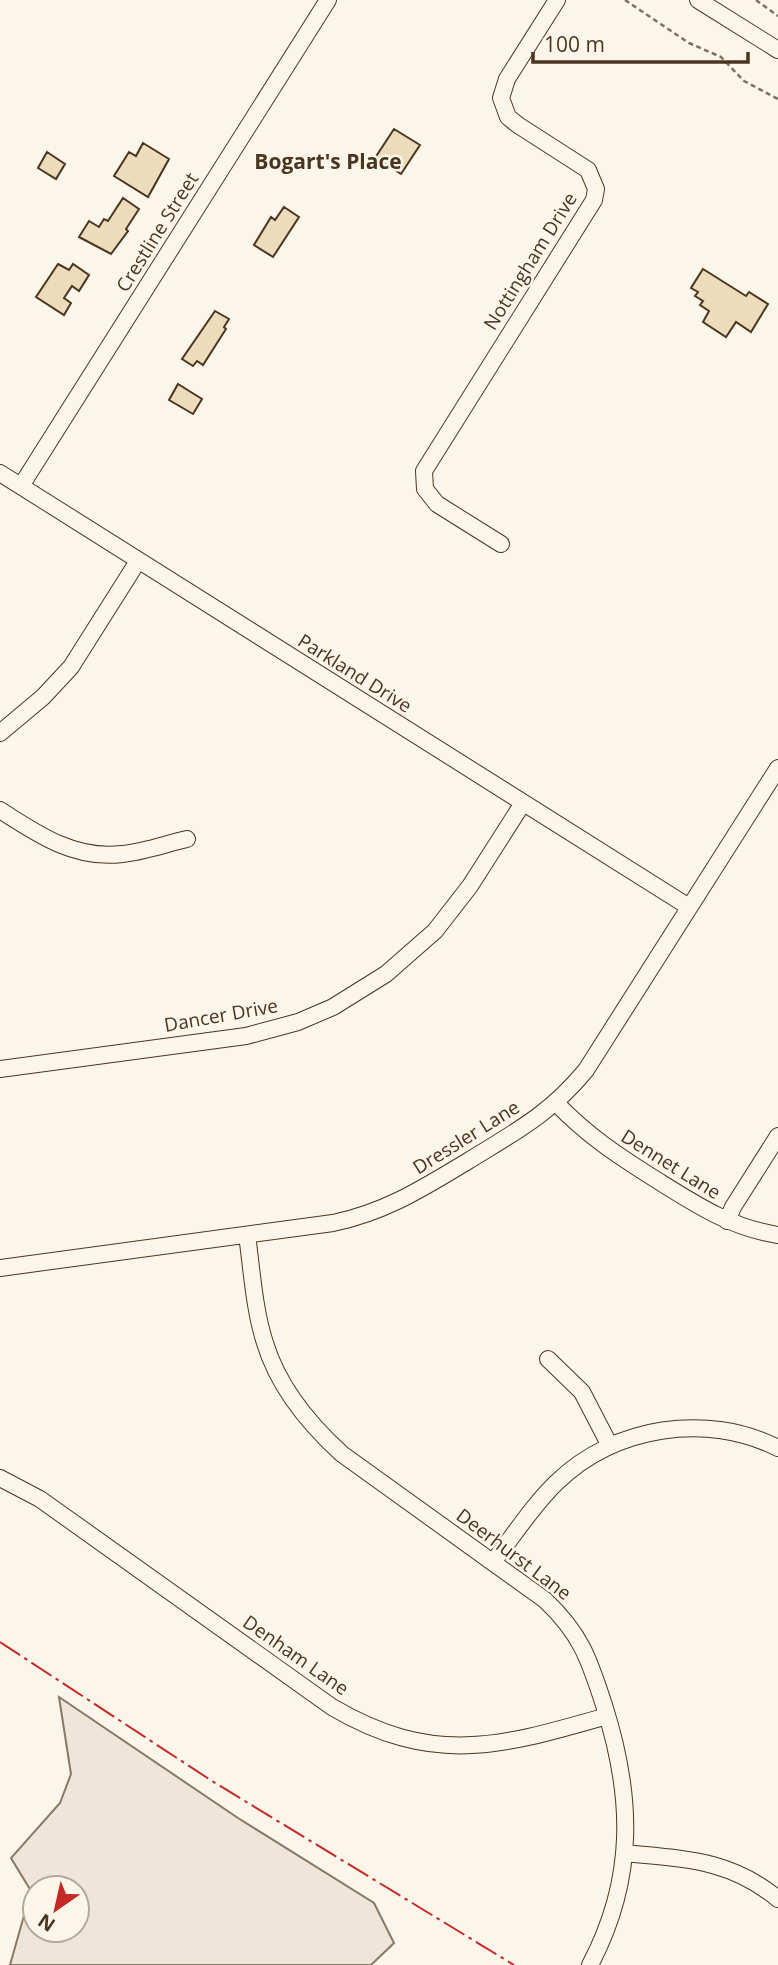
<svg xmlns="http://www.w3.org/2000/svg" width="778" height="1965" font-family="'Open Sans',sans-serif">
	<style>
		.green { fill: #ede6d9; stroke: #887966; stroke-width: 2; fill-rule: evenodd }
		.building { fill: #ecdcbc; stroke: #4a3520; stroke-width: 2 }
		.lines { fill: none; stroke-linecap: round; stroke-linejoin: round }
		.minor-casing { stroke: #4a3520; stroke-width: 18 }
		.path { stroke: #7f6f5c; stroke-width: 2.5; stroke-dasharray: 5 3.5; stroke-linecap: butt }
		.minor { stroke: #fbf6e9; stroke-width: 16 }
		.power { stroke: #c62828; stroke-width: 2; stroke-dasharray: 24 5 3.5 5; stroke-linecap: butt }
		.labels { text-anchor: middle; stroke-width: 5; stroke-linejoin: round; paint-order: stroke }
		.street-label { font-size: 19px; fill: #4a3520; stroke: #fbf6e9 }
		.neighbourhood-label { font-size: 21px; font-weight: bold; fill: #4a3520; stroke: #fbf6e9 }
	</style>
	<rect width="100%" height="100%" fill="#fbf6e9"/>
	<path class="green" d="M59 1697 238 1818 374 1903 394 1943 371 1965H10L31 1891 11 1858 60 1803 71 1774ZM35 1888H77V1930H35Z"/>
	<path class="building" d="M394 129 420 145 401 174 375 158Z
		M143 143 169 159 148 197 114 176 129 152 136 156Z
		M47 152 65 164 56 179 38 168Z
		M123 198 139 209 126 229 128 231 111 254 79 237 89 221 99 227 104 219 108 221Z
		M284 207 299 217 273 257 254 245 271 217 275 220Z
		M58 264 69 270 73 264 89 275 79 291 72 286 64 298 71 303 64 315 36 297Z
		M703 269 746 296 749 292 768 304 751 332 736 322 726 337 703 322 709 311 700 305 703 301 695 296 698 292 691 288Z
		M215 311 229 319 224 327 226 329 203 365 197 361 193 366 182 359Z
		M178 384 202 399 193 414 169 400Z"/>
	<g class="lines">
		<defs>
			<path id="minor" d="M698 0 778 50
				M0 473 689 907
				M21 486 328 0
				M501 544 437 504 425 489 424 471 594 200 596 189 588 170 518 125 508 117 501 98 507 79 557 0
				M0 733 43 697 71 667 138 561
				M0 810C37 834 75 860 122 854 144 852 165 844 187 839
				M0 1069 246 1036 298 1022 333 1007 386 974 435 931 470 886 523 803
				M556 1103C588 1136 617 1155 655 1179 695 1204 731 1228 778 1235
				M727 1221 733 1207 778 1136
				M247 1235C252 1271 254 1309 265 1343 278 1386 309 1424 342 1454L545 1600C581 1634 589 1659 604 1705 633 1796 636 1878 590 1965
				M0 1268 333 1223C386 1212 423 1188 468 1161 515 1132 550 1114 586 1070L778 768
				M548 1359 582 1392 610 1446
				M0 1478 40 1499 332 1707C434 1767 502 1746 607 1716
				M493 1562C514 1535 533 1505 557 1482 615 1426 707 1412 778 1448
				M624 1853C684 1859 730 1859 778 1899"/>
		</defs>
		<use href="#minor" class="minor-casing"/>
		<path class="path" d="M625 0 689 43 721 57 744 81 778 99
			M756 0 778 16"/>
		<use href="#minor" class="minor"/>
		<path class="power" d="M0 1642 212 1781 514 1965"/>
	</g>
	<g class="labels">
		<g class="street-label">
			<text transform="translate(157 232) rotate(-58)" y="7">Crestline Street</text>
			<text transform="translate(530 261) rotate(-58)" y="7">Nottingham Drive</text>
			<text transform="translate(355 673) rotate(32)" y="7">Parkland Drive</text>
			<text transform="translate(221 1015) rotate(-10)" y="7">Dancer Drive</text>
			<text transform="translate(466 1137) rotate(-32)" y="7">Dressler Lane</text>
			<text transform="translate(671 1164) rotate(32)" y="7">Dennet Lane</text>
			<text transform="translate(514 1554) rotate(37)" y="7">Deerhurst Lane</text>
			<text transform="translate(296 1655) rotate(35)" y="7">Denham Lane</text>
		</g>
		<g class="neighbourhood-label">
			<text x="328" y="169">Bogart's Place</text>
		</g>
	</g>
	<g transform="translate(56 1909) rotate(214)"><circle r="33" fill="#fbf6e9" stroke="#b4a999" stroke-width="2"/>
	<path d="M0-5L12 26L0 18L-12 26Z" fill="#c62828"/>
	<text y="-10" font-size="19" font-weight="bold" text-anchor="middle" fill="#4a3520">N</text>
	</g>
	<path d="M533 52v10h215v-10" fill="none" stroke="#4a3520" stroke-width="3.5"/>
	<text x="544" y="52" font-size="21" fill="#4a3520" stroke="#fbf6e9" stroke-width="5" paint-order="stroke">100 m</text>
</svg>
